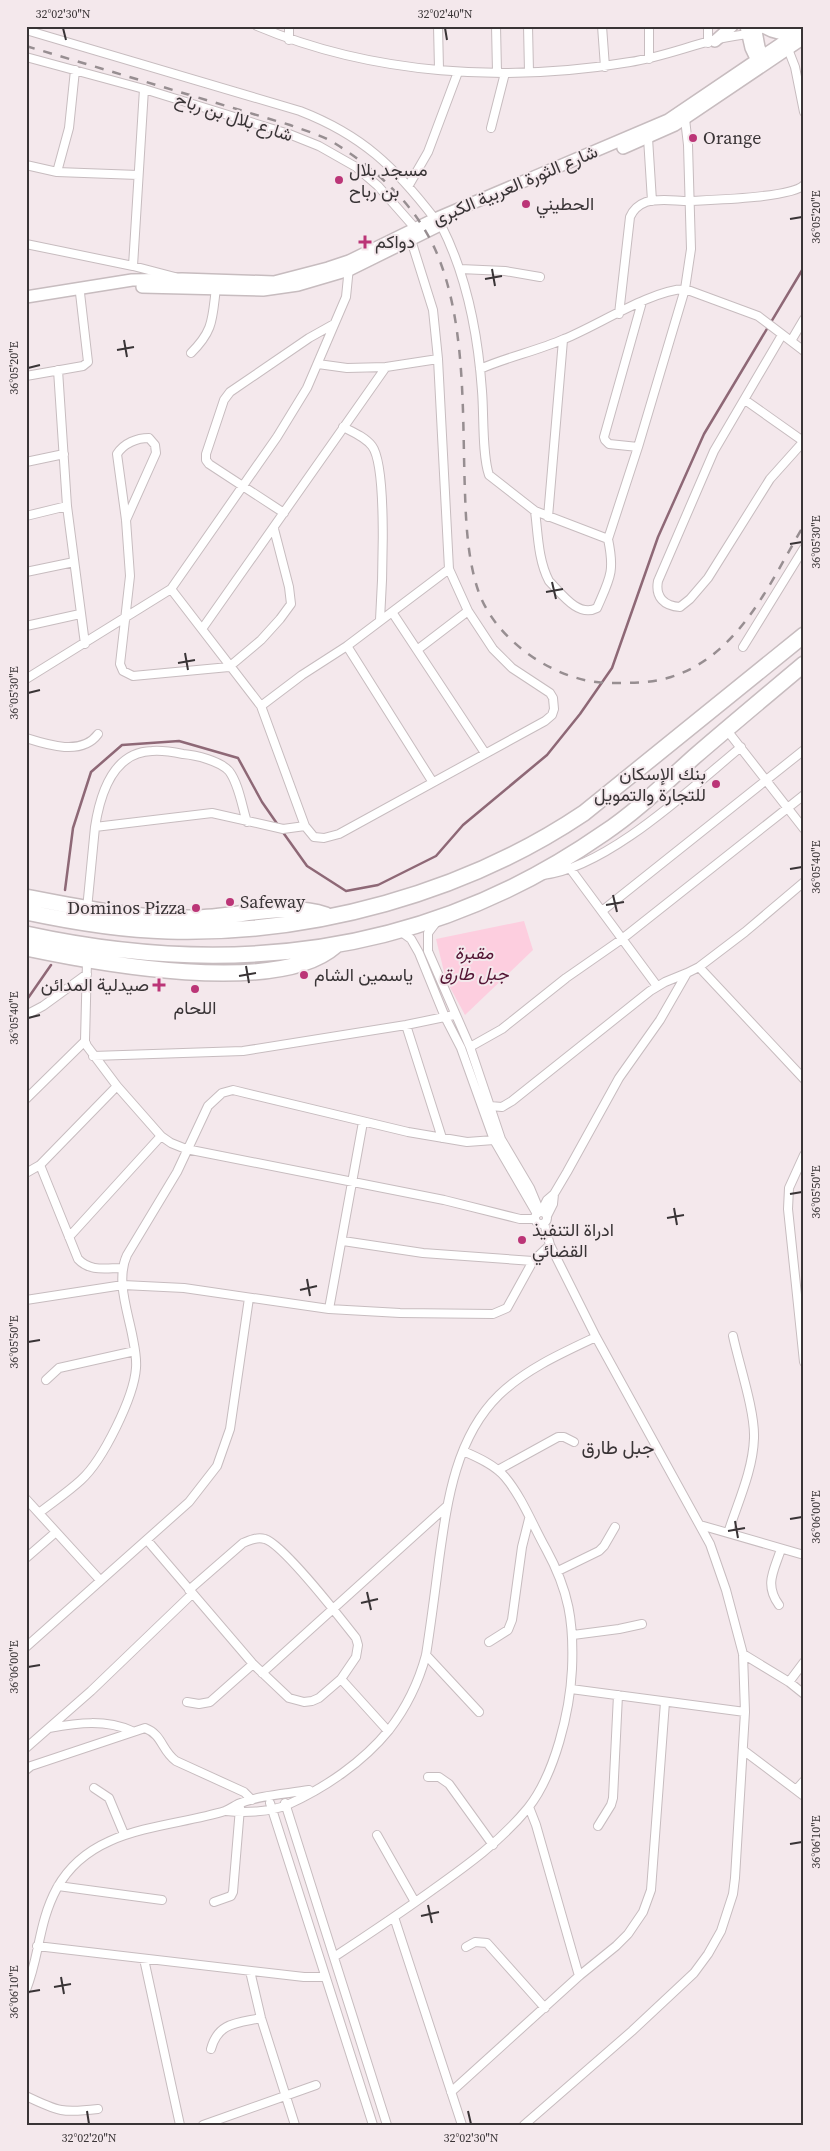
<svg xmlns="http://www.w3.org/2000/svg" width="830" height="2151" font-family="'Source Serif 4',Vazirmatn,serif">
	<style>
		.green { fill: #fdcedf }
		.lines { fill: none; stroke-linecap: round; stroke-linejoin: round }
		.stream { stroke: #8e6876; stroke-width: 2.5 }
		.street-casing { stroke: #c7bcbf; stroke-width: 10 }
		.secondary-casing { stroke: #c7bcbf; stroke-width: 14 }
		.highway-casing { stroke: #c7bcbf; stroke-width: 18 }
		.street { stroke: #fff; stroke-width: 8 }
		.secondary { stroke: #fff; stroke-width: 11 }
		.highway { stroke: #fff; stroke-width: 15 }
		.rail { stroke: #978e91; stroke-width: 2.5; stroke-dasharray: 9 9; stroke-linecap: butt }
		.ticks { fill: none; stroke: #393436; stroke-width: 2 }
		.poi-dot { fill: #bb3577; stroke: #f4e8ec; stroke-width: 2 }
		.labels { text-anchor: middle; stroke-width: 4; stroke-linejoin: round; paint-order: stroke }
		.street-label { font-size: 18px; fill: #393436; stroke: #f4e8ec }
		.poi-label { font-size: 18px; fill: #393436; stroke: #f4e8ec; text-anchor: start }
		.park-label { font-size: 18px; font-style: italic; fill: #531433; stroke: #f4e8ec }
		.neighbourhood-label { font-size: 19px; fill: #393436; stroke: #f4e8ec }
		.neatline { fill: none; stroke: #393436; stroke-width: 2 }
		.ticks-label { font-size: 12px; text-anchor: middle; fill: #393436 }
	</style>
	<rect width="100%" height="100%" fill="#f4e8ec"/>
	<path class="green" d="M524 921 533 950 465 1015 446 980 436 939Z"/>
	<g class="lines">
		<path class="stream" d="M282 831 307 866 346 891 378 885 436 856 463 825 547 755 580 714 612 668 658 537 704 434 804 267
			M65 890 73 828 91 772 122 745 179 741 238 758 262 802 278 825
			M26 1001 51 965"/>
		<defs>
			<path id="street" d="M257 26C373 75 507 83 630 62 671 56 711 36 752 34
				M289 26V40
				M438 26 439 69
				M496 26 497 72
				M528 26 529 72
				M602 26 605 67
				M649 26V59
				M26 30 300 111C362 135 395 167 435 219
				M708 43V26
				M788 49 795 67 804 112
				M26 57 144 89 289 134 319 146 356 167 378 186 415 228
				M491 128 505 73
				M648 138 652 201
				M26 165 57 172 138 175
				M57 172 69 128 75 70
				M409 185 428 152 458 72
				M441 225C467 276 478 334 482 391 484 414 482 455 489 475L535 511 608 539 638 447 685 289 691 249 688 145 685 119
				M26 244 133 266 175 277
				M133 266 144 89
				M460 269 505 271 540 277
				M619 314 630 217C633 210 638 205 646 202 659 198 675 201 689 201 710 200 791 198 804 185
				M782 335 714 451 658 581C655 597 664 606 680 607L690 599 708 578 770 479 804 441
				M791 341 804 319
				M191 353C214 330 212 319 216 288
				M318 364 347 368 386 367
				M480 369C507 357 537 351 564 339 597 326 651 290 685 289L758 316 804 351
				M58 370 67 506 85 644
				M26 376 83 366 88 362 80 293
				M745 400 803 441
				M343 427C353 432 365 437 372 446 388 467 382 590 380 620
				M638 447 609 444 605 440 604 437 642 302
				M26 462 64 454
				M535 511C538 534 538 560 549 581 561 593 578 618 597 608 610 578 615 572 608 539
				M284 513 209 464 206 460V454L224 400 230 392 309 338 334 324
				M26 516 67 506
				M548 517 563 340
				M126 520 156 453 155 445 149 438C137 438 124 443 117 454L126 520 130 576 120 664 123 671 133 676 229 667 261 640 280 619 291 604 289 587 274 529
				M26 572 74 562
				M171 589 261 706 305 826 314 837 324 838 339 834 545 721 552 715 554 709 553 698 550 693 512 668 493 649 468 611 449 569 438 359 433 310 411 240
				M392 612 485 753
				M26 626 80 614
				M202 629 386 367 438 359
				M347 646 432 781
				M743 647 804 548
				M417 650 468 611
				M26 679 171 589 277 437 307 388 346 297 349 267
				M261 706 302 675 347 646 449 569
				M726 729 804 829
				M26 738C48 745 82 756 98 734
				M95 827C100 795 113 752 152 751 162 750 173 752 183 754 196 755 220 761 229 771 239 784 242 807 247 822
				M569 867 657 986
				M543 875C607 868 691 788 741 747
				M87 909 95 827 212 813 283 829 305 826
				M602 911 804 750
				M437 921 428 933V951L470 1047 501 1139 530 1188 540 1212
				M400 931 411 939 419 953 445 1017 461 1048 494 1140 537 1214
				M87 961 85 1041 87 1046 117 1086 161 1136 171 1143 186 1149 444 1200 520 1219H535
				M699 967 804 1079
				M26 1015 43 1006 87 974
				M406 1025 442 1138
				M470 1047 502 1029 566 978 622 939 804 795
				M93 1056 243 1051 406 1025 454 1015
				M26 1099 85 1041
				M490 1106 502 1107 512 1101 650 991 665 982 687 973
				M804 1155 789 1188 788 1209 804 1362
				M40 1165 78 1259C90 1272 106 1268 122 1268
				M26 1173 40 1165 117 1086
				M541 1212 547 1200 554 1194 567 1172 619 1078 660 1020 687 973 699 967 745 932 804 882
				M535 1218a6 6 0 1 1 12 0a6 6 0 1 1-12 0Z
				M547 1216 553 1204 554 1194
				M69 1237 161 1136
				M343 1241 423 1253 533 1261
				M26 1300 123 1285 184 1288 329 1309 400 1313 493 1314 507 1308 533 1261 550 1245
				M329 1309 363 1122
				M46 1380 59 1368 135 1351
				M498 1470 558 1437H564L574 1442
				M26 1499 100 1580
				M39 1513C53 1502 68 1492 81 1480 103 1460 134 1397 136 1368 137 1356 134 1345 132 1334 127 1309 116 1279 127 1255L177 1172 208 1106 222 1093 233 1090 408 1132 467 1142 494 1140
				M700 1525 804 1555
				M728 1533C738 1502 753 1470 754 1438 755 1411 739 1364 733 1336
				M147 1540 253 1664 289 1698 304 1702 312 1701 319 1698 341 1679 356 1657 358 1645 356 1638C341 1619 284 1545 265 1539 257 1537 250 1540 243 1543L189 1590
				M26 1558 56 1532
				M558 1571 599 1551 604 1546 615 1527
				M779 1605C764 1584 774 1571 781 1549
				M573 1635 619 1629 642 1624
				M489 1642 508 1630 512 1620 522 1547 529 1519
				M26 1647 189 1502 217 1466 230 1429 249 1298
				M743 1654 789 1682 804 1694
				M426 1655 479 1712
				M262 1673 447 1506
				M341 1679 388 1731
				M789 1682 804 1662
				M571 1689 745 1712
				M187 1702 199 1704 210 1702 253 1664
				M49 1728C78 1723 105 1719 132 1731
				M26 1748 91 1691 192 1594
				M743 1750 804 1796
				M26 1770 31 1766 145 1728C163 1735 161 1750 176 1761L244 1792 252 1800
				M428 1777H439L449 1784 493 1845
				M94 1788 109 1798 124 1834
				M796 1790 804 1781
				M270 1803 373 2125
				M285 1803 387 2125
				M529 1807 536 1825 579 1976
				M226 1811C245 1813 270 1812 287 1805 325 1788 363 1762 389 1730 406 1708 419 1681 426 1655 431 1623 435 1592 439 1560 447 1503 455 1438 499 1395 526 1369 562 1353 596 1337
				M598 1826 611 1805 613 1798 618 1695
				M377 1835 415 1902
				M58 1886 162 1900
				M214 1902 231 1896 233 1892 240 1808
				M394 1917 462 2125
				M37 1946 304 1977H324
				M466 1947 475 1942 487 1943 545 2008
				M334 1957C366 1936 399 1914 431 1891 466 1866 500 1842 528 1808 555 1774 570 1711 572 1669 574 1622 569 1591 546 1549 533 1526 522 1497 505 1477 495 1465 477 1457 463 1451
				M144 1959 180 2125
				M250 1971 261 2018 295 2125
				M26 1990C40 1955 38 1923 57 1888 91 1826 166 1829 225 1811 230 1809 234 1806 238 1804 260 1795 286 1794 309 1790
				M211 2049C218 2022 238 2023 261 2018
				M451 2092 579 1976 616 1946 628 1934 643 1912 651 1890 665 1702
				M26 2096C59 2112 63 2113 98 2109
				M203 2125 316 2085
				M524 2125 632 2031 694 1973 708 1954 721 1931 733 1894 735 1878 745 1712 743 1654 726 1590 710 1544 596 1337 550 1245 544 1223"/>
			<path id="secondary" d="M746 26 751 48 760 67
				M755 26 759 47 763 57
				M762 26C773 34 782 34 795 32
				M715 41 732 26
				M623 148 675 125 804 38
				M142 287 263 290 298 285 349 270 438 226
				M26 297 132 280 182 279 274 282 328 268 349 261 435 219 668 120 804 28"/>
			<path id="highway" d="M26 897C82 908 136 919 193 918 237 918 284 901 326 915
				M26 912C73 922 121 930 168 931 312 935 465 893 584 813L804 635
				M26 934C232 979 429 955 604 833 637 811 665 783 694 757 730 726 767 695 804 664
				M26 948C97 963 277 997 335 946"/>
		</defs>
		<use href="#street" class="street-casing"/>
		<use href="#secondary" class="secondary-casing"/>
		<use href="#highway" class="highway-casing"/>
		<use href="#street" class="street"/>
		<use href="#secondary" class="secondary"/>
		<use href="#highway" class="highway"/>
		<path class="rail" d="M26 46 290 125C303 130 318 134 331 141 374 167 414 203 435 249 467 321 462 415 465 493 466 525 468 560 478 590 495 641 558 684 612 683 632 683 652 683 671 677 740 655 770 582 804 525"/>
	</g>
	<path class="ticks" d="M63 28 66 40M445 28 447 40M790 219 802 217M492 269 495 286M485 279 502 276M124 340 127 357M117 350 134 347M28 368 40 365M790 544 802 542M552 582 556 599M546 592 563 589M185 653 188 670M178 663 195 660M28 693 40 690M790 869 802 867M613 895 617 912M606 905 624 902M246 966 249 983M239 976 256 973M28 1018 40 1015M790 1194 802 1192M674 1208 677 1225M667 1218 684 1215M307 1279 310 1296M300 1290 317 1286M28 1342 40 1340M790 1519 802 1517M735 1521 738 1538M728 1531 745 1528M367 1592 371 1610M361 1603 378 1599M28 1667 40 1665M790 1844 802 1842M428 1905 432 1923M421 1916 439 1912M61 1977 64 1994M54 1987 71 1984M28 1992 40 1990M87 2111 89 2124M468 2111 471 2124"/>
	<g class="poi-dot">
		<circle cx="693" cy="138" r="5"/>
		<circle cx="339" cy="180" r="5"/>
		<circle cx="526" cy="204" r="5"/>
		<path d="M362.5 234.5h5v5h5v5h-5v5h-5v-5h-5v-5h5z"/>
		<circle cx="716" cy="784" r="5"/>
		<circle cx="230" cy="902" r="5"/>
		<circle cx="196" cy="908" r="5"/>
		<circle cx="304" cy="975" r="5"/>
		<path d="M156.5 977.5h5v5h5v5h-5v5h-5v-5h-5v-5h5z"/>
		<circle cx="195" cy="989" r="5"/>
		<circle cx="522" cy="1240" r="5"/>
	</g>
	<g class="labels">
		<g class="street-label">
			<text transform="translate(234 117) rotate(18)" y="6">شارع بلال بن رباح</text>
			<text transform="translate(515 185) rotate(-23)" y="6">شارع الثورة العربية الكبرى</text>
		</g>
		<g class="poi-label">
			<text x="703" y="144">Orange</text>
			<text x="349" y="176">مسجد بلال<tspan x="349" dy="21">بن رباح</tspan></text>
			<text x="536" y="210">الحطيني</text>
			<text x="375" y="248">دواكم</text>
			<text x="706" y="780" text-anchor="end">بنك الإسكان<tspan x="706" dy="21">للتجارة والتمويل</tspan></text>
			<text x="240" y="908">Safeway</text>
			<text x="186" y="914" text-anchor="end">Dominos Pizza</text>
			<text x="314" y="981">ياسمين الشام</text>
			<text x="149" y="991" text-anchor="end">صيدلية المدائن</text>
			<text x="195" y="1014" text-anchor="middle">اللحام</text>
			<text x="532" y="1236">ادراة التنفيذ<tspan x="532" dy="21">القضائي</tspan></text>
		</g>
		<g class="park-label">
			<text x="474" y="959">مقبرة<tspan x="474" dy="21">جبل طارق</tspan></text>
		</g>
		<g class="neighbourhood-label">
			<text x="618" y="1454">جبل طارق</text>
		</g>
	</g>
	<rect width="830" height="2151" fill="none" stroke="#f4e8ec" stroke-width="55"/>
	<rect x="28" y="28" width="774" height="2096" class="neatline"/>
	<g class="ticks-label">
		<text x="63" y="18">32°02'30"N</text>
		<text x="445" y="18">32°02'40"N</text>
		<text transform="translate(816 217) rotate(-90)" y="4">36°05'20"E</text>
		<text transform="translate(14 368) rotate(-90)" y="4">36°05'20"E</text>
		<text transform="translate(816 542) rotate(-90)" y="4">36°05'30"E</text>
		<text transform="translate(14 693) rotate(-90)" y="4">36°05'30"E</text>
		<text transform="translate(816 867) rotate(-90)" y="4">36°05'40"E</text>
		<text transform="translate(14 1018) rotate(-90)" y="4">36°05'40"E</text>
		<text transform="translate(816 1192) rotate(-90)" y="4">36°05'50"E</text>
		<text transform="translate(14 1342) rotate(-90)" y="4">36°05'50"E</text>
		<text transform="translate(816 1517) rotate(-90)" y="4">36°06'00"E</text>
		<text transform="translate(14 1667) rotate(-90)" y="4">36°06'00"E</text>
		<text transform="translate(816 1842) rotate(-90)" y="4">36°06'10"E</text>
		<text transform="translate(14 1992) rotate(-90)" y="4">36°06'10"E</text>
		<text x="89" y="2142">32°02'20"N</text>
		<text x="471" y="2142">32°02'30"N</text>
	</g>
</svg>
